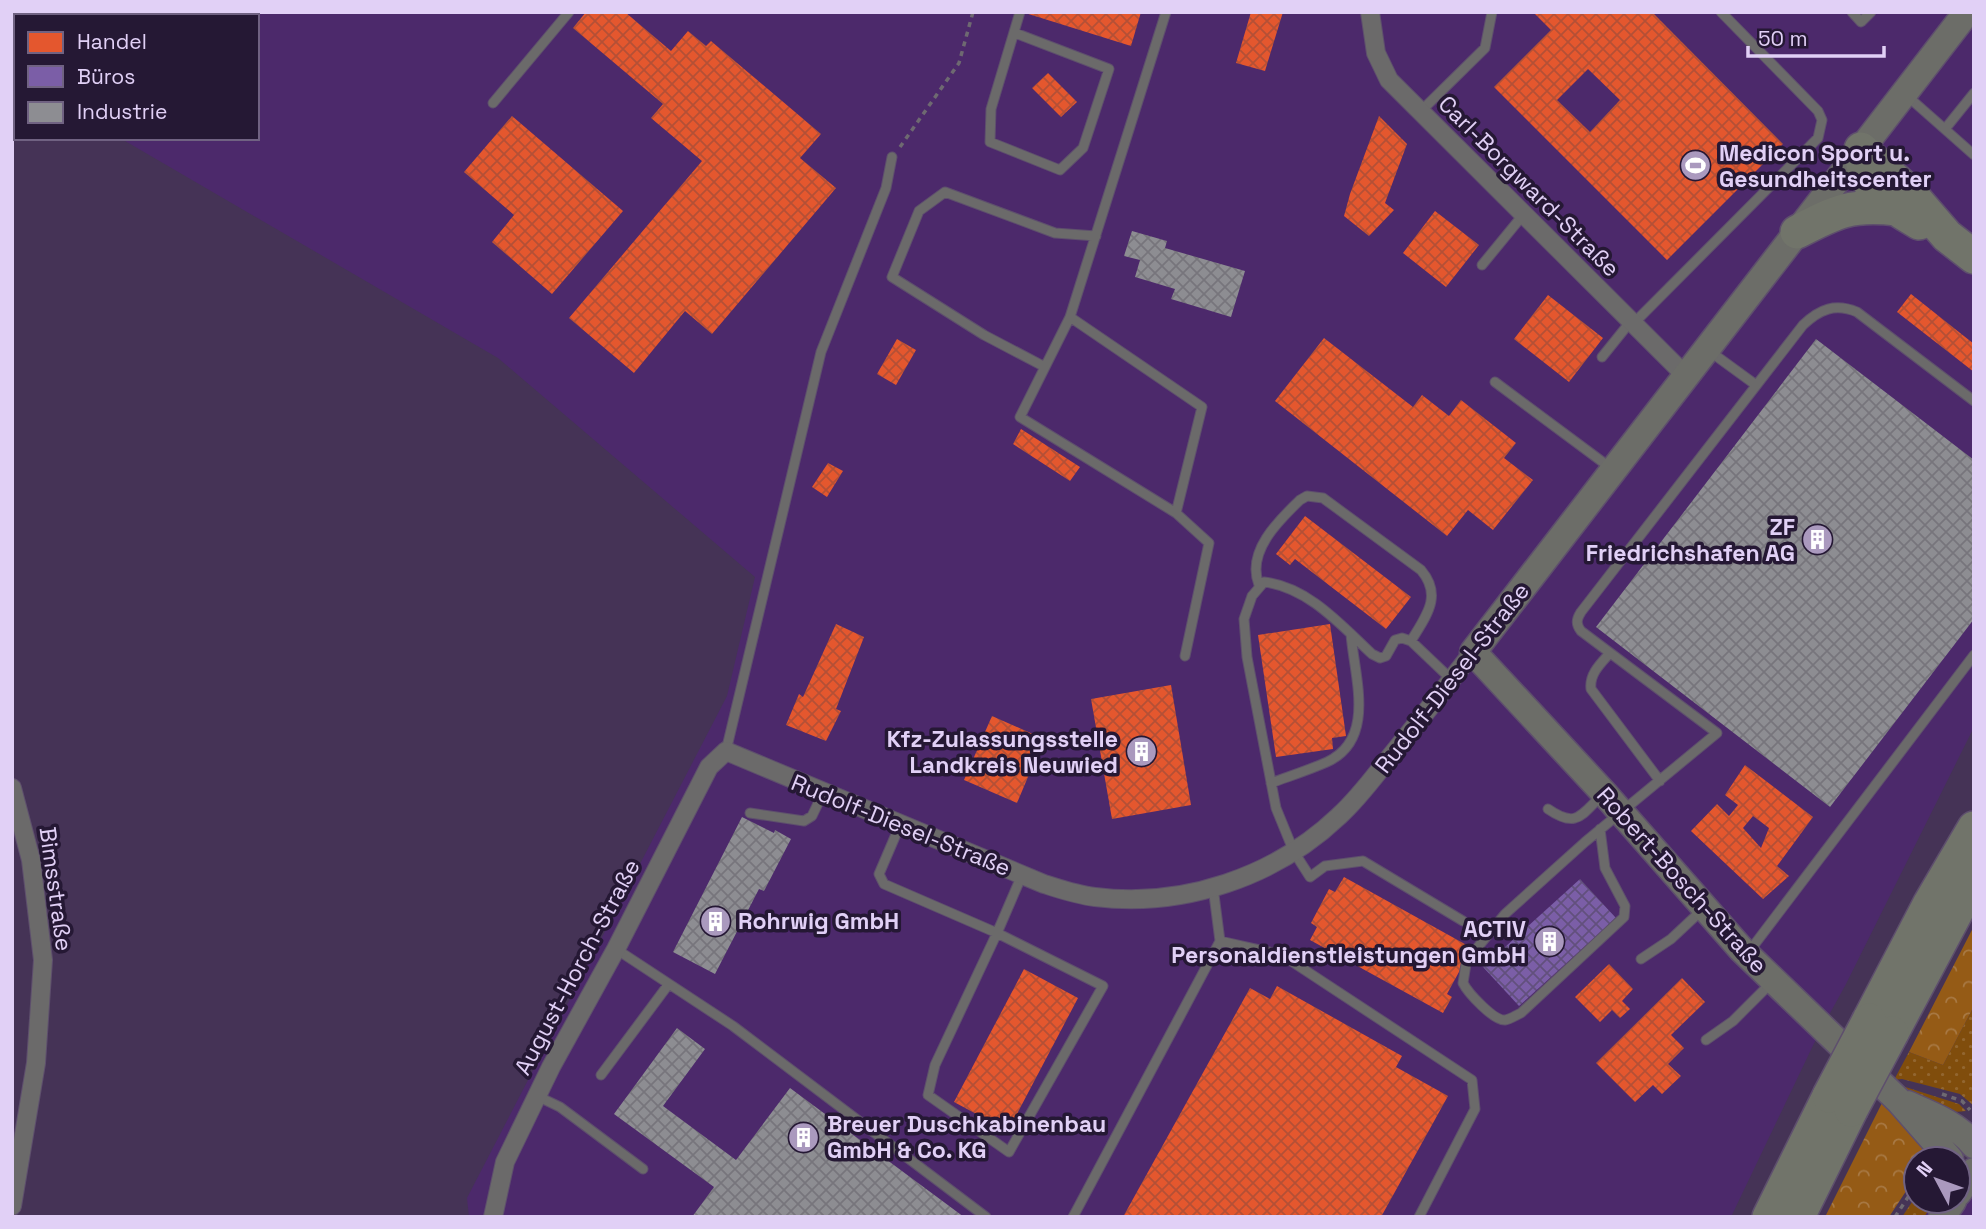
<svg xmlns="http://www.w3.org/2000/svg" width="1986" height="1229" font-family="'Space Grotesk',sans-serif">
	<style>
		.built { fill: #4c296b }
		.grass { fill: url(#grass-dots) }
		.forest { fill: url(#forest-crowns) }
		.shops { fill: url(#shops-cross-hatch); fill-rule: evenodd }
		.offices { fill: url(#offices-cross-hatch) }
		.industry { fill: url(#industry-cross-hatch) }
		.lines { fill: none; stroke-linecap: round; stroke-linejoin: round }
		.lane-casing { stroke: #5e4f6d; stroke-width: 11 }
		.street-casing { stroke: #5e4f6d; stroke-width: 20 }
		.secondary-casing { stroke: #5e4f6d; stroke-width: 29 }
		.highway-casing { stroke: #5e4f6d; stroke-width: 36 }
		.path { stroke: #6e6971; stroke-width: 3.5; stroke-dasharray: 5 5; stroke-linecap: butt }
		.lane { stroke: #6b6a6a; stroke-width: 9 }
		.street { stroke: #6b6a6a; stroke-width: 18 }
		.secondary { stroke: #6c6d68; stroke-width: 26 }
		.highway { stroke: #71746a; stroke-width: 33 }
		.highway-bridge-casing { stroke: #5e4f6d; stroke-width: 36; stroke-linecap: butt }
		.highway-bridge { stroke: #71746a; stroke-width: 33 }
		.labels { text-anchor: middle; stroke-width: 7; stroke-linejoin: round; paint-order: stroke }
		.poi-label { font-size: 23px; font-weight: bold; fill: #e1d0f6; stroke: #251834; text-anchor: start }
		.street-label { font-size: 23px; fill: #e1d0f6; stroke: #251834 }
	</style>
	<defs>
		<pattern id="grass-dots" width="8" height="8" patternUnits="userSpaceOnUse" patternTransform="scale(1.75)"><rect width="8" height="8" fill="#804d0c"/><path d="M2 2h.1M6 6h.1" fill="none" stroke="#926630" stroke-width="1.8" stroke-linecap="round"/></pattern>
		<pattern id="forest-crowns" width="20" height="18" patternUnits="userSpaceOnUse" patternTransform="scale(1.75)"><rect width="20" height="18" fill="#955b16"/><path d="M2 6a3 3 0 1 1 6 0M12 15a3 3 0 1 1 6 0" fill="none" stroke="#a87944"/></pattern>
		<pattern id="shops-cross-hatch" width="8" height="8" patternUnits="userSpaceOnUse" patternTransform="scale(1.75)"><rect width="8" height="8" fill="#e4572e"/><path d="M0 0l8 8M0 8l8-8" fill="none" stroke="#b45036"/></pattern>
		<pattern id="offices-cross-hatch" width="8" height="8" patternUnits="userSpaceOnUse" patternTransform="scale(1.75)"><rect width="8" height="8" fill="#7b5ea7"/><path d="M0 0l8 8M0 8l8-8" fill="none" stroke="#62507d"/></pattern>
		<pattern id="industry-cross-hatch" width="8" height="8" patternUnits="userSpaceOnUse" patternTransform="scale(1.75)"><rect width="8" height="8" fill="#8d8d92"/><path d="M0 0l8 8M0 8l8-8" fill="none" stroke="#77757c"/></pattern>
	</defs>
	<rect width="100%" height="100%" fill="#453356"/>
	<path class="built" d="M12 12H1974V727L1846 984 1818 1035 1731 1217H469L467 1198 727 696 755 577 498 358 120 138H257V16H16V72L12 69Z
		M1958 1199H1974V1217H1924L1935 1201H1958Z"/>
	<path class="grass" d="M1974 1006V1106L1960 1094 1902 1079 1894 1080 1909 1052 1943 1065Z
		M1899 1085 1959 1104 1966 1111C1937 1115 1921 1101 1899 1085Z
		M1916 1196V1201H1935L1924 1217H1902Z"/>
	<path class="forest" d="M1974 926V1006L1943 1065 1909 1052Z
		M1882 1103 1932 1156 1930 1159H1916V1176L1889 1217H1825Z"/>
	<path class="shops" d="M586 12H625L671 51 688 31 706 46 711 41 821 134 800 158 836 188 712 334 685 311 634 373 569 318 702 161 651 118 663 104 573 28Z
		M1022 12H1141L1131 46Z
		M1251 12H1283L1265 71 1236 63Z
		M1533 12H1652L1783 144 1667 260 1494 87 1551 30ZM1588 69 1620 100 1590 132 1557 100Z
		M1048 73 1077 102 1061 117 1032 88Z
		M512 116 623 211 552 294 492 242 514 215 464 172Z
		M1379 116 1407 144 1385 203 1394 210 1369 236 1344 216 1350 194Z
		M1435 211 1479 245 1446 287 1403 253Z
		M1911 294 1974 344V372L1897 312Z
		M1548 295 1603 338 1569 382 1514 339Z
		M1324 338 1413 407 1422 395 1449 416 1461 400 1516 443 1504 458 1533 480 1493 530 1468 510 1447 536 1275 401Z
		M897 339 916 350 896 385 877 374Z
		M1021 429 1080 467 1070 481 1013 444Z
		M828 463 843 471 827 497 812 487Z
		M1305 516 1411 597 1386 629 1295 559 1290 565 1276 554Z
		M836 624 864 637 836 709 841 711 826 741 786 725 799 694 803 697Z
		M1330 624 1346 736 1332 738 1333 749 1276 757 1258 635Z
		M1171 685 1191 805 1112 819 1091 699Z
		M992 716 1044 739 1017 803 964 780Z
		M1745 765 1813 817 1777 866 1789 876 1763 899 1691 831 1717 804 1729 816 1738 805 1725 795ZM1753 816 1769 828 1761 848 1743 828Z
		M1344 877 1472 948 1447 994 1452 997 1443 1013 1310 940 1317 927 1311 923 1329 889 1335 892Z
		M1609 964 1633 989 1622 1001 1630 1009 1620 1018 1612 1010 1600 1022 1575 997Z
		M1024 969 1078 998 1008 1131 954 1102Z
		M1682 978 1705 1002 1671 1035 1684 1048 1668 1064 1681 1076 1662 1094 1653 1085 1635 1102 1596 1063Z
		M1277 986 1402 1056 1396 1067 1448 1096 1381 1217H1123L1250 988 1270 999Z"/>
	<path class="offices" d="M1580 879 1616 918 1519 1006 1483 967Z"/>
	<path class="industry" d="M1132 231 1167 241 1165 248 1245 271 1231 317 1171 299 1175 289 1135 277 1140 260 1124 256Z
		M1816 339 1974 460V619L1830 807 1596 627Z
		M742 817 774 833 775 830 791 839 764 891 759 889 715 974 673 952Z
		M677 1028 705 1049 663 1106 736 1160 790 1088 964 1217H692L714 1187 614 1114Z"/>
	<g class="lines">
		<defs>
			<path id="lane" d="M1852 12 1861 22 1871 12
				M1015 33 1109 69 1083 148 1060 170 990 142 991 109 1020 12
				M1905 94 1974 155
				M493 103 569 12
				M1420 112 1485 48 1492 12
				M1945 129 1974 93
				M1482 265 1523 215
				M1070 317 1202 407 1176 513 1020 417 1070 317 1166 12
				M1633 324 1818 138 1822 120 1818 111 1721 12
				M1708 350 1756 385
				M1602 357 1631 321
				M1045 367 984 335 892 277 919 211 945 192 1055 233 1096 236
				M1495 382 1612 469
				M1176 513 1209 543 1185 656
				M1259 585C1246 552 1278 521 1300 500L1307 496 1323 498 1421 570C1443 596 1426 616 1411 641
				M1610 653C1601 663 1589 674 1591 689L1660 781
				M1452 680 1411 641 1402 638 1395 640 1386 656 1380 658 1372 654C1341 625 1308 587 1264 582L1252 596 1244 619 1247 657 1276 808 1294 852 1310 877 1325 866 1363 861 1463 921
				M726 751 821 352 886 188 892 157
				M1271 783C1290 776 1309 770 1327 762 1377 739 1354 676 1351 634
				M1548 809C1577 829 1581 815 1603 794
				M750 813 804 821 812 816 823 793
				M900 825 879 874 884 884 997 933 935 1065 928 1095 1009 1152 1103 986 997 933 1022 875
				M1600 829 1605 868 1625 906 1624 917 1521 1013C1516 1015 1511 1019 1505 1020 1494 1021 1468 993 1463 983L1466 964 1473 953 1505 914 1585 842 1717 733 1581 631C1576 624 1576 620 1581 612L1803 325C1820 309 1835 303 1857 312L1974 401
				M1220 941 1282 955 1472 1080 1475 1109 1419 1217
				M616 949 733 1026 986 1217
				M1748 953 1974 655
				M1641 959 1671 939 1702 910
				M1706 1040 1733 1021 1772 982
				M601 1075 668 985
				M537 1096 560 1107 643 1169
				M1073 1217 1220 941 1213 887"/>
			<path id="street" d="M1370 12 1376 53 1389 80 1686 376
				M44 16 45 12
				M12 75 16 68
				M12 788 31 860 43 960 36 1063 12 1206
				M493 1217 505 1162 551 1067 616 949 709 767 726 751 1044 884C1060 889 1077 895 1095 897 1183 908 1275 877 1339 816 1360 797 1376 774 1394 752 1421 719 1447 685 1473 652"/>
			<path id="secondary" d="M1907 1104C1932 1115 1957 1124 1974 1145
				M1950 1159 1899 1101 1741 949 1604 793 1473 652 1967 12
				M1958 1193 1974 1171
				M1942 1217 1953 1201"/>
			<path id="highway" d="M1861 149 1909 192 1947 236 1974 257
				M1861 149C1863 192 1885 202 1919 223
				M1797 232C1837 211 1851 204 1897 209
				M1869 1020 1930 903 1974 828
				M1892 1033 1974 879
				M1769 1217 1829 1096
				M1798 1217 1851 1110"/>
		</defs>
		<use href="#lane" class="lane-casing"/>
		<use href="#street" class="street-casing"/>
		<use href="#secondary" class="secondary-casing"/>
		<use href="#highway" class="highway-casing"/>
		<path class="path" d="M900 147 959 63 973 12
			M1942 1094 1962 1101 1970 1110
			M1895 1217 1916 1185"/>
		<use href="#lane" class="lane"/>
		<use href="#street" class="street"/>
		<use href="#secondary" class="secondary"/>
		<use href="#highway" class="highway"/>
		<defs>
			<path id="highway-bridge" d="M1829 1096 1869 1020
				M1851 1110 1892 1033"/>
		</defs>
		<use href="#highway-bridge" class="highway-bridge-casing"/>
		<use href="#highway-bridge" class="highway-bridge"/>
	</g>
	<defs>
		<symbol id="stadium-disc" viewBox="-11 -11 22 22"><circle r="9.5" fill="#aa99be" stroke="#251834"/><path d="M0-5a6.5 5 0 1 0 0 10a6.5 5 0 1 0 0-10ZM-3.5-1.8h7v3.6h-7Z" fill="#fff"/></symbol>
		<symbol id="building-disc" viewBox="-11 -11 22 22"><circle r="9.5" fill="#aa99be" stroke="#251834"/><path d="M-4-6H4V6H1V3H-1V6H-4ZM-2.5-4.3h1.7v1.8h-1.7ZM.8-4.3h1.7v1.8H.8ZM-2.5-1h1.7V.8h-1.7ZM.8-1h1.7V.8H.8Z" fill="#fff"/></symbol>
	</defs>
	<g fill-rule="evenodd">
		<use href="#stadium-disc" x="1678" y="148" width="35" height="35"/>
		<use href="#building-disc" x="1800" y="522" width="35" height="35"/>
		<use href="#building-disc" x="1124" y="734" width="35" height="35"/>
		<use href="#building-disc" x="698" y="904" width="35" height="35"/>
		<use href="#building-disc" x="1532" y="924" width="35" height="35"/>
		<use href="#building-disc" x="786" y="1120" width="35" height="35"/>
	</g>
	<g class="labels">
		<g class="poi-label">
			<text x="1719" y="161">Medicon Sport u.<tspan x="1719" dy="26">Gesundheitscenter</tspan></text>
			<text x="1795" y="535" text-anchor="end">ZF<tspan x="1795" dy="26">Friedrichshafen AG</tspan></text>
			<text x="1118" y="747" text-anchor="end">Kfz-Zulassungsstelle<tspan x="1118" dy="26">Landkreis Neuwied</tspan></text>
			<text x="738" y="929">Rohrwig GmbH</text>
			<text x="1526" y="937" text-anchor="end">ACTIV<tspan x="1526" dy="26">Personaldienstleistungen GmbH</tspan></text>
			<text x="827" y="1132">Breuer Duschkabinenbau<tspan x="827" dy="26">GmbH &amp; Co. KG</tspan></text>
		</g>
		<g class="street-label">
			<text transform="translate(1529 186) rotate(45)" y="8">Carl-Borgward-Straße</text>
			<text transform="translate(1452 678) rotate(-52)" y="8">Rudolf-Diesel-Straße</text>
			<text transform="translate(901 825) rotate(22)" y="8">Rudolf-Diesel-Straße</text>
			<text transform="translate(1682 880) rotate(48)" y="8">Robert-Bosch-Straße</text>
			<text transform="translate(56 889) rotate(82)" y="8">Bimsstraße</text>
			<text transform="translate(577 967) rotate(-62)" y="8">August-Horch-Straße</text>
		</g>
	</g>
	<rect width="1986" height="1229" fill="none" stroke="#e1d0f6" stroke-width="28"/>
	<rect x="14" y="14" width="245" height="126" fill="#251834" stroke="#706282" stroke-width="2"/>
	<rect x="28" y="32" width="35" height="21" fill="#e4572e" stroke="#706282" stroke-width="2"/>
	<text x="77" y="49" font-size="21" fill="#e1d0f6">Handel</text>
	<rect x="28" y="66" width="35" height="21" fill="#7b5ea7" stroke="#706282" stroke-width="2"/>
	<text x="77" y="84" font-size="21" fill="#e1d0f6">Büros</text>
	<rect x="28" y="102" width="35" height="21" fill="#8d8d92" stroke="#706282" stroke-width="2"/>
	<text x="77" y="119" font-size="21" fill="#e1d0f6">Industrie</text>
	<g transform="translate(1937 1180) rotate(311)"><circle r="33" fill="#251834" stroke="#706282" stroke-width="2"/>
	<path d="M0-5L12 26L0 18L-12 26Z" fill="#aa99be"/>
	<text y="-10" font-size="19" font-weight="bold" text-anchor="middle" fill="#e1d0f6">N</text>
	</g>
	<path d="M1748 46v10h136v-10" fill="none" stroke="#e1d0f6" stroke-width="3.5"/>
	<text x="1758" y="46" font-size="21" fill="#e1d0f6" stroke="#251834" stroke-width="5" paint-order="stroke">50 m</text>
</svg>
